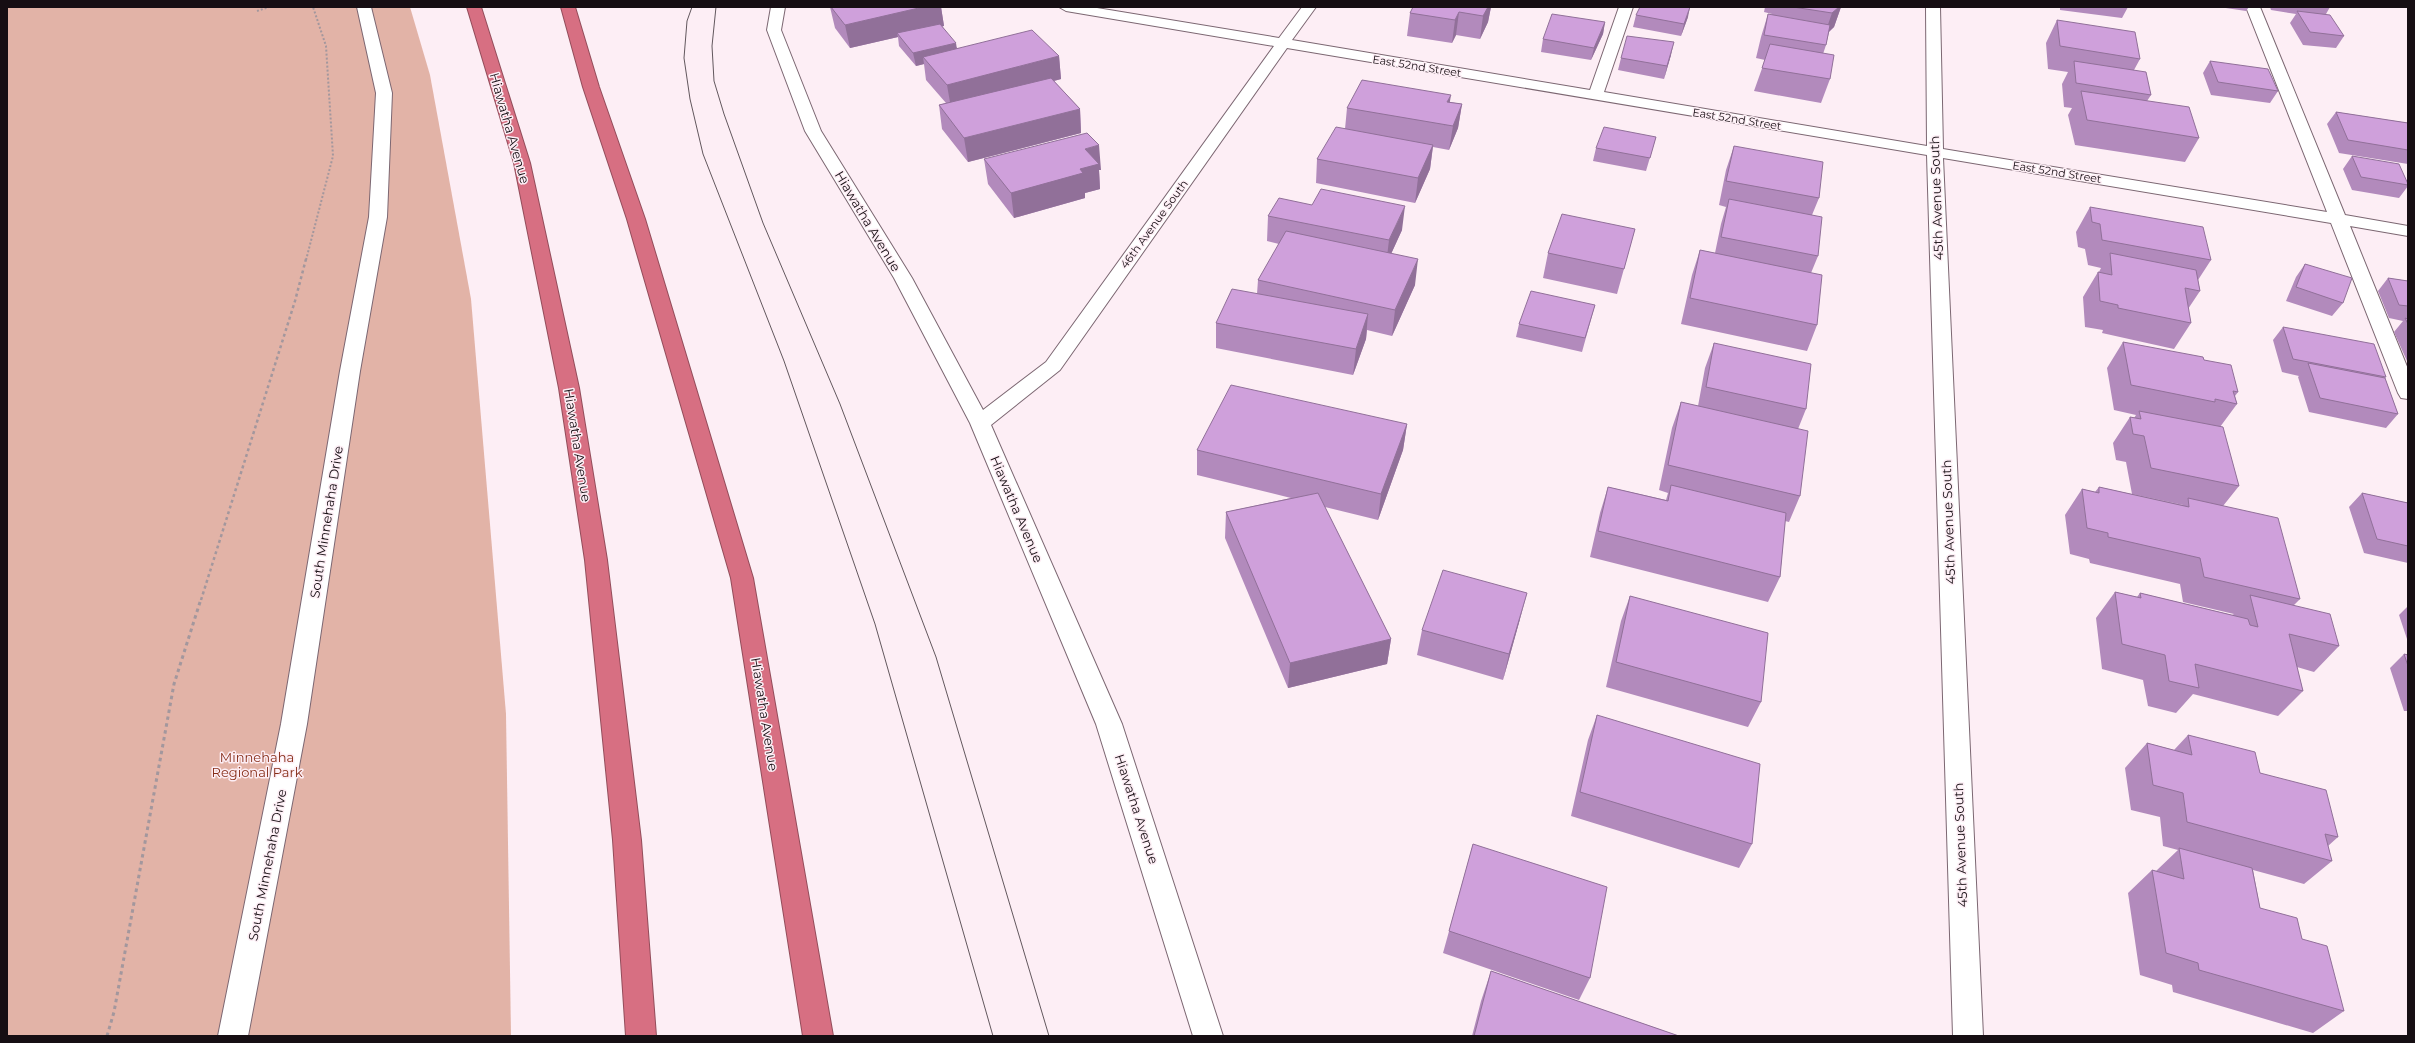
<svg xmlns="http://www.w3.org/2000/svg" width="2415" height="1043" font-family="Montserrat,sans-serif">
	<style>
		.green { fill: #e2b3a7 }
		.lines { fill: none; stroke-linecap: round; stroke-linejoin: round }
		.minor-casing { stroke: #7c6772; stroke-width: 2 }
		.highway-casing { stroke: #934d5b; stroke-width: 2 }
		.path-far2 { stroke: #a3979d; stroke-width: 2; stroke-dasharray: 2 2; stroke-linecap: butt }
		.path-far1 { stroke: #a3979d; stroke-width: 2.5; stroke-dasharray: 3 3; stroke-linecap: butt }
		.path { stroke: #a3979d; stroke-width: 3; stroke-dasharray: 3.5 3.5; stroke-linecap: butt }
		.minor { fill: #fff; fill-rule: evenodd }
		.highway { fill: #d76f82; fill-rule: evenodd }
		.tram { stroke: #62575d; stroke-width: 1 }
		.wall { fill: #b28abc }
		.shaded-wall { fill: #917099 }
		.building { fill: #cfa0db; stroke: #917099 }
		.labels { text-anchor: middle; stroke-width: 3; stroke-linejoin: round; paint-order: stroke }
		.far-street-label { font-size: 11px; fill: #160e13; stroke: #fdeef5 }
		.street-label { font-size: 13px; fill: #160e13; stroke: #fdeef5 }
		.park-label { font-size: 13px; fill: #852c16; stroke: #fdeef5 }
	</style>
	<rect width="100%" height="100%" fill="#fdeef5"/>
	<path class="green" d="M7 7H410L430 75 471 299 506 714 511 1036H7Z"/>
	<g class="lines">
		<defs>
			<path id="minor" d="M357 7H371L392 93 387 217 360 371 307 724 248 1036H218L281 724 340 371 369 217 376 93Z
				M771 7H785L781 30 821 131 912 278 983 410 1046 362 1274 46 1066 11 1059 7H1091L1279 38 1302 7H1316L1292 40 1590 90 1619 7H1633L1604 92 1927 146 1926 7H1940L1943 149 2327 212 2246 7H2260L2345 215 2408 226V236L2350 226 2408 369V399L2401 398 2398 393 2331 223 1943 158 1983 1036H1953L1927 155 1287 48 1060 370 991 425 1122 724 1223 1036H1193L1096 724 970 423 894 278 805 131 767 30Z"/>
			<path id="highway" d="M467 7H481L530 163 579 388 607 560 641 840 656 1036H626L613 840 585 560 559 388 514 163Z
				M561 7H575L599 87 645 219 753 578 833 1036H803L731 578 627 219 583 87Z"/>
		</defs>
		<use href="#minor" class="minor-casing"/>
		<use href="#highway" class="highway-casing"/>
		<path class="path-far2" d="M257 11 269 7
			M306 260 333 156 326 46 313 7"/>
		<path class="path-far1" d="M201 600 295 301 306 259"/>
		<path class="path" d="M107 1036 114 1012 174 684 201 599"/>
		<use href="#minor" class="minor"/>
		<use href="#highway" class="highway"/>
		<path class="tram" d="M692 7 687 21 684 58 690 99 703 154 784 361 875 624 993 1036
			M716 7 712 46 714 81 724 114 763 223 840 404 936 657 1049 1036"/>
	</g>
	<path class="wall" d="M830 7H941L944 26H942L957 48 1059 56 1061 79 1054 81 1080 109 1081 133 968 162 942 129 939 105 946 103 926 80 924 64 916 66 899 46 898 37 850 48 835 28Z
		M1413 7H1491L1488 22 1480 39 1456 35 1452 43 1407 36 1410 13Z
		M1765 7H1841L1834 27 1829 32 1826 45 1823 54 1830 79 1821 103 1754 91 1765 60 1756 58 1761 37 1768 14 1772 15V14L1764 12Z
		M2060 7H2128L2122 18 2060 10Z
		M2219 7H2249L2246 11Z
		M2270 7H2330L2326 14 2344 36 2336 48 2303 45 2290 23 2296 14 2271 10Z
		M1636 15 1688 17 1681 36 1633 27Z
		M2057 20 2140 59 2134 70 2151 95 2147 101 2199 138 2185 162 2075 145 2068 115 2072 108 2064 107 2062 84 2068 72 2048 69 2046 43Z
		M1605 22 1603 34 1591 60 1541 52 1543 39Z
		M1671 55 1664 79 1618 70 1621 58Z
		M2210 61 2278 91 2270 103 2211 95 2203 73Z
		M1450 102 1462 104 1458 128 1449 150 1433 147 1430 169 1415 203 1316 183 1317 159 1345 129 1347 108Z
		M2336 112 2408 123V164L2339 153 2327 124Z
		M1656 137 1646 171 1593 161 1596 148Z
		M1734 146 1819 198 1812 215 1818 256 1811 273 1817 325 1807 351 1681 324 1692 275 1700 250 1715 253 1721 224 1726 207 1719 205 1726 170Z
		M2352 156 2408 184V186L2399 198 2352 190 2343 169Z
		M984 159 1101 170H1099L1100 189 1085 193V198L1014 218 988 184Z
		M2090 207 2211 260 2198 280 2200 291 2188 309 2191 323 2174 349 2102 333 2103 330 2085 327 2083 297 2098 272H2099L2101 268 2088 265 2085 249 2078 247 2076 232Z
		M1268 216 1402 230 1391 254 1415 285 1392 336 1367 330 1366 339 1353 375 1216 348V323L1257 294 1258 280 1279 244 1267 241Z
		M1635 229 1617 294 1543 278 1548 253Z
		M2305 264 2343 303 2332 316 2286 301 2296 277Z
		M2388 278 2408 281V361H2407L2394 332 2403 321 2389 318 2378 291Z
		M1595 305 1582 352 1516 337 1519 324Z
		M2283 327 2386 377 2385 378 2398 414 2386 428 2309 412 2298 377 2299 376 2282 372 2273 340Z
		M2123 342 2204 360 2238 392 2235 396 2237 404 2220 427 2239 486 2223 506 2300 599 2294 605 2339 646 2314 672 2297 667 2303 691 2278 716 2193 694 2176 713 2148 706 2143 680 2102 669 2096 618 2115 592 2137 597 2140 593 2232 615 2234 614 2183 602 2180 584 2090 563 2089 559 2070 554 2065 515 2082 489 2095 492 2099 487 2182 505H2183L2132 494 2126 462 2116 460 2113 443 2130 417 2134 418 2136 415 2114 410 2107 368Z
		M1714 343 1806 409 1798 429 1800 496 1789 522 1785 521 1780 577 1768 602 1590 557 1600 513 1608 487 1666 500 1668 493 1659 490 1672 428 1681 402 1698 406 1705 368Z
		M1407 424 1403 450 1378 520 1325 507 1391 639 1387 664 1288 688 1225 538 1226 512 1291 498 1197 475V450Z
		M2362 493 2408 503V563L2364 553 2349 507Z
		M1630 596 1761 702 1748 727 1606 687 1621 621Z
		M2408 606V642L2399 615Z
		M1520 619 1503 680 1417 655 1422 630Z
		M2404 654 2408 655V711H2404L2390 668Z
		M1597 715 1752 844 1739 868 1571 816 1588 740Z
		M2188 735 2260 773 2338 837 2328 846 2332 861 2304 884 2253 870 2260 908 2302 939 2344 1011 2313 1033 2173 992 2172 985 2140 975 2128 893 2152 870 2156 871 2178 850 2163 846 2160 817 2131 810 2125 768 2147 743 2174 750Z
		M1473 844 1590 978 1579 1000 1443 953Z
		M1491 971 1679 1036H1472L1481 1001Z"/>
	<path class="shaded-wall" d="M923 7H941L944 26 900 36 897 33 898 37 850 48 845 25Z
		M1488 7H1491L1488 22 1480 39 1483 16Z
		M1690 7 1688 17 1681 36 1684 24Z
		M1839 7H1841L1834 27 1824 36 1832 13Z
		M1459 12 1456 35 1452 43 1455 20Z
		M1605 22 1603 34 1591 60 1594 48Z
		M1674 42 1671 55 1664 79 1667 66Z
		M956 43 958 56 923 57 924 64 916 66 913 53Z
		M1059 56 1061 79 951 108 947 85Z
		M1451 95 1447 119 1444 126 1447 102Z
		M1462 104 1458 128 1449 150 1453 126Z
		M1080 109 1081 133 968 162 964 138Z
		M1099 145 1101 170H1099L1100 189 1085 193V198L1014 218 1011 193 1080 169 1085 149Z
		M1433 145 1430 169 1415 203 1418 178Z
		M1405 206 1402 230 1386 265 1389 240Z
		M1418 259 1415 285 1392 336 1395 310Z
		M1368 314 1366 339 1353 375 1356 349Z
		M1407 424 1403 450 1378 520 1381 494Z
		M1527 593 1520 619 1503 680 1509 654Z
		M1391 639 1387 664 1288 688 1290 663Z"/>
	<path class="building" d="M831 7H923L845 25Z
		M1413 7H1488L1483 16 1459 12 1455 20 1410 13Z
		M1640 7H1690L1684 24 1636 15Z
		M1793 7H1839L1832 13Z
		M2297 11 2330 15 2344 36 2310 32Z
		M1552 14 1605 22 1594 48 1543 39Z
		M1768 14 1830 25 1826 45 1764 35Z
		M2057 20 2135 32 2140 59 2060 46Z
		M940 24 956 43 913 53 897 33Z
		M1032 30 1059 56 947 85 923 57Z
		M1627 36 1674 42 1667 66 1621 58Z
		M1770 44 1834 55 1830 79 1762 68Z
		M2074 61 2146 72 2151 95 2076 83Z
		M2210 61 2268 69 2278 91 2218 82Z
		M1051 78 1080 109 964 138 939 105Z
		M1362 80 1451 95 1447 102 1462 104 1453 126 1347 108Z
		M2081 91 2189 107 2199 138 2087 120Z
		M2336 112 2408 123V150L2348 140Z
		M1336 127 1433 145 1418 178 1317 159Z
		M1604 127 1656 137 1650 158 1596 148Z
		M1087 133 1099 145 1085 149 1099 164 1080 169 1083 173 1011 193 984 159Z
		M1734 146 1823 162 1819 198 1726 181Z
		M2352 156 2399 164 2408 184V185L2361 177Z
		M1321 189 1405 206 1389 240 1268 216 1279 198 1312 205Z
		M1729 199 1822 217 1818 256 1721 237Z
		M2090 207 2203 227 2211 260 2102 240 2100 224 2092 222Z
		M1562 214 1635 229 1624 269 1548 253Z
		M1286 231 1418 259 1395 310 1258 280Z
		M1700 250 1822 275 1817 325 1690 298Z
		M2110 253 2196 270 2200 291 2185 288 2191 323 2118 308V305L2100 301 2098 272 2112 275Z
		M2305 264 2352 278 2343 303 2296 287Z
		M2388 278 2408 281V306L2399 305Z
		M1232 289 1368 314 1356 349 1216 323Z
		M1531 291 1595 305 1585 338 1519 324Z
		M2405 318 2408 319V324Z
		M2283 327 2374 344 2386 377 2293 359Z
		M2123 342 2203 357 2204 360 2231 365 2238 392 2233 391 2237 404 2215 399V402L2131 385Z
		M1714 343 1811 364 1806 409 1706 387Z
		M2308 363 2385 378 2398 414 2320 398Z
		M1231 385 1407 424 1381 494 1197 450Z
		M1681 402 1808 431 1800 496 1668 465Z
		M2139 411 2223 427 2239 486 2151 468 2144 436 2133 434 2130 417 2141 419Z
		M1671 485 1786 513 1780 577 1598 531 1608 487 1668 501Z
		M2099 487 2189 507 2188 498 2278 518 2300 599 2204 577 2200 558 2108 537V533L2087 528 2082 489 2099 493Z
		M1318 493 1391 639 1290 663 1226 512Z
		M2362 493 2408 503V546L2377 539Z
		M1443 570 1527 593 1509 654 1422 630Z
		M2115 592 2141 598 2140 593 2248 619 2250 625 2258 627 2250 595 2330 614 2339 646 2289 634 2303 691 2195 664 2199 688 2169 681 2165 655 2122 644Z
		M1630 596 1768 633 1761 702 1616 662Z
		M2404 654 2408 655V666Z
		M1597 715 1760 764 1752 844 1580 792Z
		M2188 735 2255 752 2260 773 2326 790 2338 837 2325 834 2332 861 2187 822 2183 793 2153 785 2147 743 2192 755Z
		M1473 844 1607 887 1590 978 1449 931Z
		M2179 848 2252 868 2260 908 2297 918 2302 939 2327 946 2344 1011 2199 970 2198 963 2166 953 2152 870 2184 879Z
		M1491 971 1679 1036H1474Z"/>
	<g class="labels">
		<g class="far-street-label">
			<text transform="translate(1417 66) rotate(9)" y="4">East 52nd Street</text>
			<text transform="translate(1737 119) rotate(9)" y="4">East 52nd Street</text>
			<text transform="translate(2057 172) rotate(9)" y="4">East 52nd Street</text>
			<text transform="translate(1154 224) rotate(-54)" y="4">46th Avenue South</text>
		</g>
		<g class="street-label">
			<text transform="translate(510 128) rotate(74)" y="5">Hiawatha Avenue</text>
			<text transform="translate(1936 198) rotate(-92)" y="5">45th Avenue South</text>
			<text transform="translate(868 221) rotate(59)" y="5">Hiawatha Avenue</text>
			<text transform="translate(578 445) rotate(81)" y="5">Hiawatha Avenue</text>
			<text transform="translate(1017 509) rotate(67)" y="5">Hiawatha Avenue</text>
			<text transform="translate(326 522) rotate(-81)" y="5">South Minnehaha Drive</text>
			<text transform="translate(1948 522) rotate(-92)" y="5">45th Avenue South</text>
			<text transform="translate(765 714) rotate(81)" y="5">Hiawatha Avenue</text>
			<text transform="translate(1137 809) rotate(72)" y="5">Hiawatha Avenue</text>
			<text transform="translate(1960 845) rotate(-92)" y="5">45th Avenue South</text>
			<text transform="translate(267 865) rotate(-79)" y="5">South Minnehaha Drive</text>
		</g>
		<g class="park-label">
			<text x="257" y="762">Minnehaha<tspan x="257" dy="15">Regional Park</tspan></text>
		</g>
	</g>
	<rect width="2415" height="1043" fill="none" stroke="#160e13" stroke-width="16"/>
</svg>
